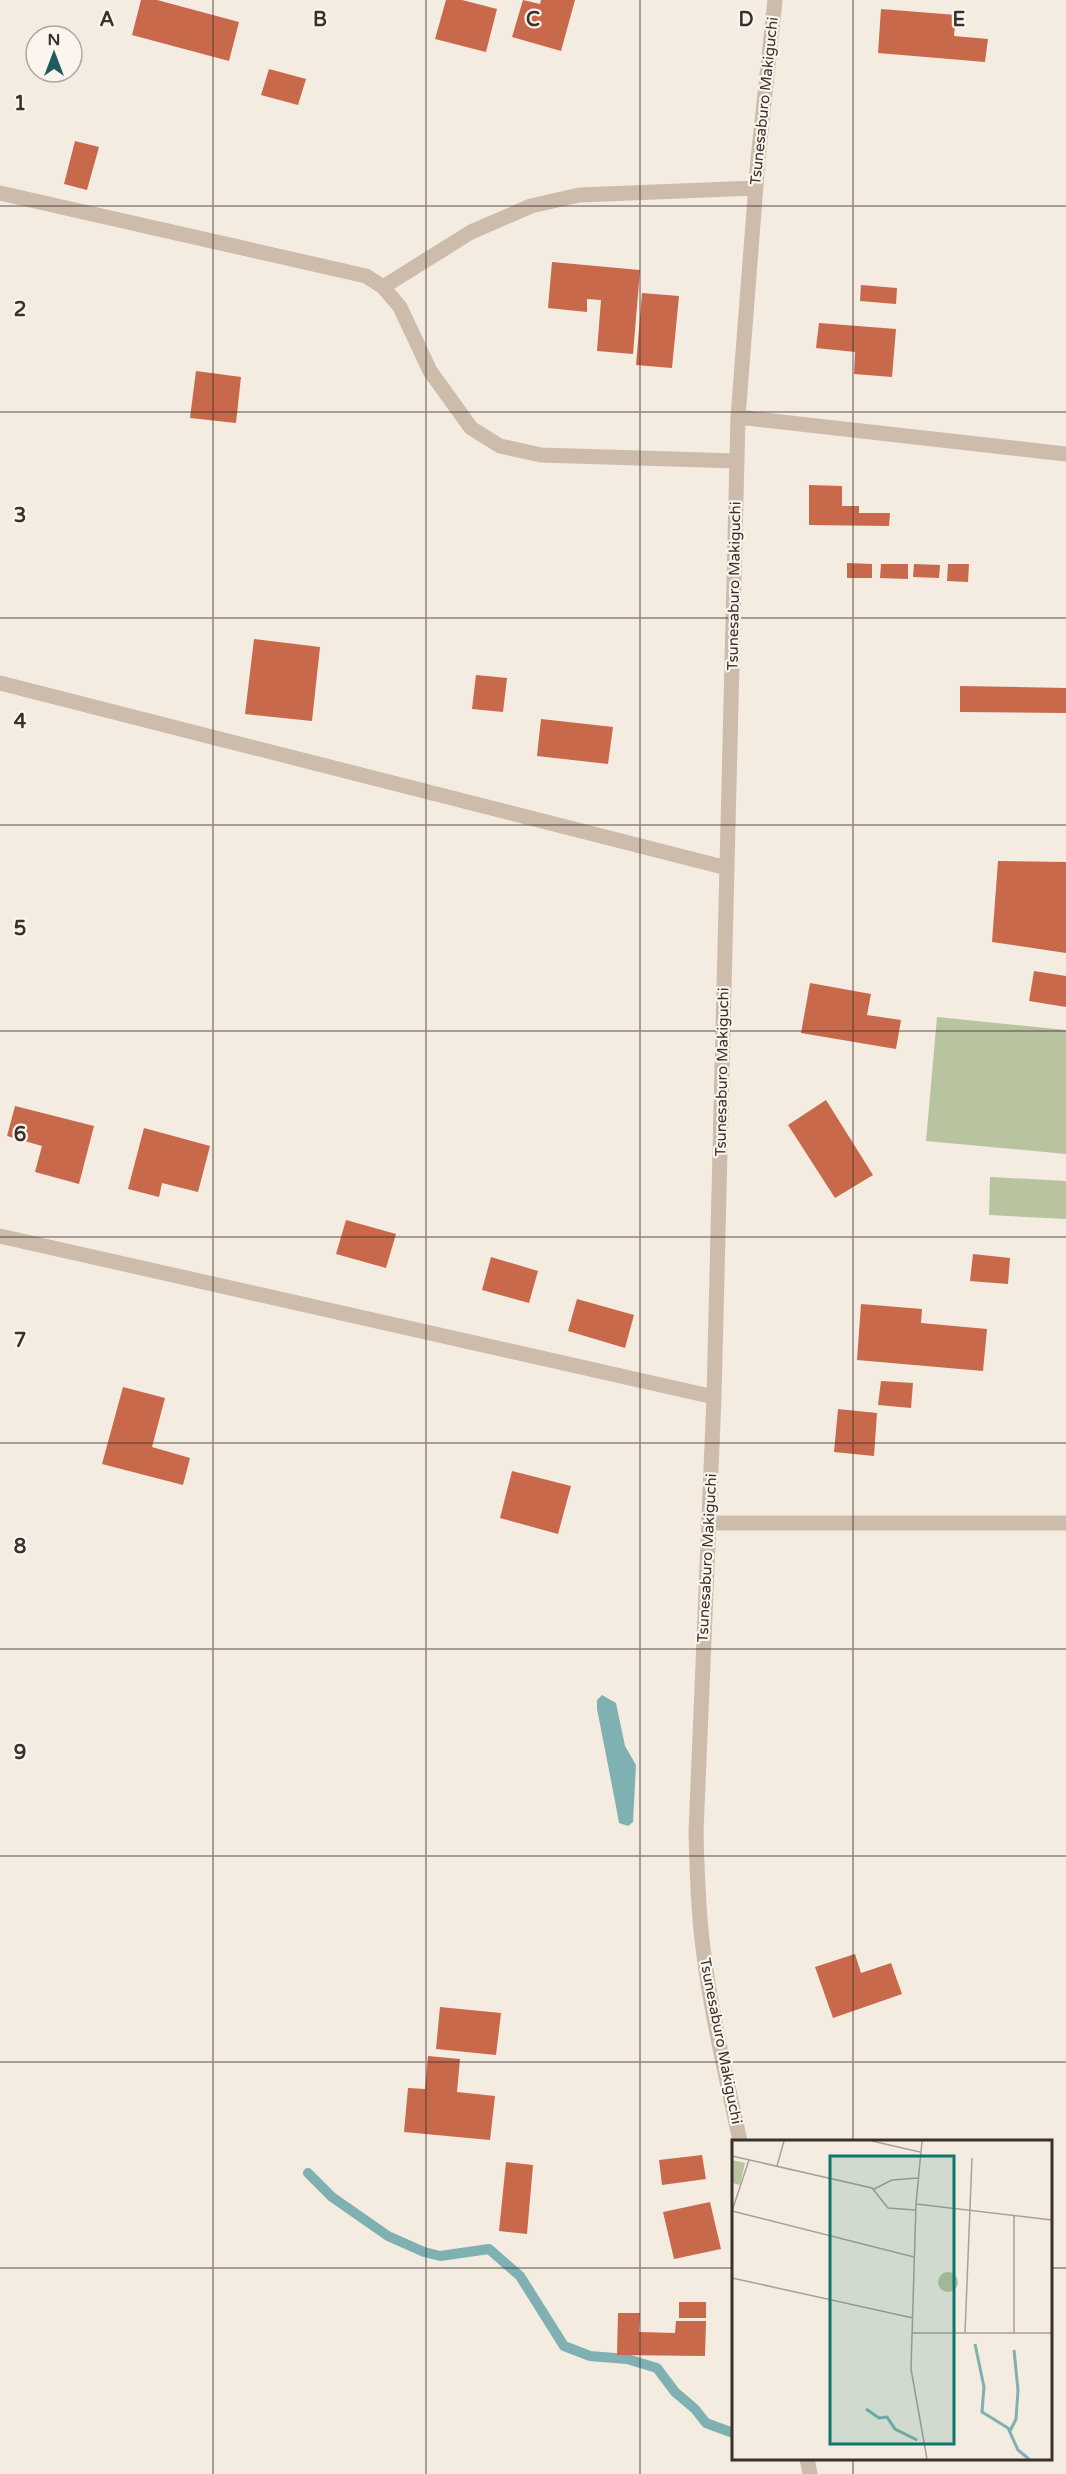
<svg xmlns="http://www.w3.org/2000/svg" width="1066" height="2474" font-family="'Varela Round',sans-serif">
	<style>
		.green { fill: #b8c4a0 }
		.water { fill: #7fb0b2 }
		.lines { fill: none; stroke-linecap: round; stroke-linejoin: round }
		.stream { stroke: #7fb0b2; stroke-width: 10 }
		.building { fill: #c8694b }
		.minor { stroke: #cdbbac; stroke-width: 15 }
		.grid { fill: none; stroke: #3b302b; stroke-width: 1.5; stroke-opacity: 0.55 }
		.labels { text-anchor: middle; stroke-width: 4.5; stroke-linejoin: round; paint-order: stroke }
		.street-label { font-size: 15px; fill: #3b302b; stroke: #fbf5ee }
		.inset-river { fill: none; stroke: #7fb0b2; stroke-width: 3 }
		.inset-road { fill: none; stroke: #aaa098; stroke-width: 1.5 }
		.view { fill: #0f766e; fill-opacity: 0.15; stroke: #0f766e; stroke-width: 3 }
		.inset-edge { fill: none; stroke: #3b302b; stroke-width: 3 }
		.grid-label { font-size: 20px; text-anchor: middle; font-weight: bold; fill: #3b302b; stroke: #fbf5ee; stroke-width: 4.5; stroke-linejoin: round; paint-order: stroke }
	</style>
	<rect width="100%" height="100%" fill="#f4ebe1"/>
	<path class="green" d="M937 1017 1066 1030V1154L926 1141Z
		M990 1177 1066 1181V1219L989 1215Z"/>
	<path class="water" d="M602 1695 616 1703 625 1746 636 1765 633 1822 628 1826 619 1823 615 1801 597 1709V1700Z"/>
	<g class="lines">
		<path class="stream" d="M308 2173 332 2197 388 2236 424 2252 440 2256 489 2249 520 2276 564 2346 590 2356 627 2359 657 2368 675 2392 695 2409 706 2423 733 2433"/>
	</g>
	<path class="building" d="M141 0H157L239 22 229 61 132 35Z
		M446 0H462L497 9 486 52 435 39Z
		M523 0 540 4 541 0H575L561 51 512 37Z
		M881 9 956 15 954 36 988 39 985 62 878 53Z
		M269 69 306 79 298 105 261 95Z
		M75 141 99 147 87 190 64 184Z
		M552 262 640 270 633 354 597 351 601 300 587 299V312L548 308Z
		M861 285 897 288 896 304 860 301Z
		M642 293 679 296 672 368 636 365Z
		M819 323 896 329 892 377 854 374 855 352 816 348Z
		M196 371 241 377 236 423 190 418Z
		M809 485 842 486V506H859V513H890L889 526 809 525Z
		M847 563 872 564V578H847Z
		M881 564H908V579L880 578Z
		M914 564 940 565 939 578 913 577Z
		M948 564H969L968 582 947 581Z
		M254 639 320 647 312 721 245 714Z
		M476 675 507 678 503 712 472 709Z
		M960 686 1066 688V713L960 712Z
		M541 719 613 727 608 764 537 756Z
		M998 861 1066 862V953L992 942Z
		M1034 971 1066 976V1007L1029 1001Z
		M810 983 871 994 867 1015 901 1020 896 1049 801 1033Z
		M826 1100 873 1175 835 1198 788 1125Z
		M15 1106 94 1126 79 1184 35 1172 42 1146 7 1136Z
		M144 1128 210 1146 198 1192 162 1183 159 1197 128 1189Z
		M346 1220 396 1234 386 1268 336 1254Z
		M973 1254 1010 1258 1008 1284 970 1281Z
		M491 1257 538 1271 529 1303 482 1290Z
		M577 1299 634 1315 625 1348 568 1331Z
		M861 1304 922 1309 921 1323 987 1329 983 1371 857 1360Z
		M881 1381 913 1383 911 1408 878 1405Z
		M123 1387 165 1398 152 1447 190 1458 183 1485 102 1464Z
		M838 1409 877 1413 874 1456 834 1452Z
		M512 1471 571 1486 558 1534 500 1518Z
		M855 1954 861 1973 891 1963 902 1994 833 2018 815 1967Z
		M440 2007 501 2013 496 2055 436 2049Z
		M428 2056 460 2059 457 2092 495 2096 490 2140 404 2132 408 2088 425 2089Z
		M702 2155 706 2179 662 2185 659 2160Z
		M506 2162 533 2165 527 2234 499 2231Z
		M710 2202 721 2249 674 2259 663 2212Z
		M679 2302H706V2318H679Z
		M618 2313H640L639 2332 675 2333 676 2321H706L705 2356 617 2355Z"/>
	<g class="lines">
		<path class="minor" d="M0 193 366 276 383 287 400 307 430 371 471 428 500 446 541 455 737 461
			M383 287 471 232 531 206 579 195 756 188
			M738 417 1066 454
			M0 683 727 868
			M0 1236 714 1397
			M708 1523H1066
			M740 2141C726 2077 711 2013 703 1948 698 1910 697 1872 696 1833L714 1397 738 417 758 159 775 0
			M807 2458 810 2474"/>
	</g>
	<path class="grid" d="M213 0V2474M426 0V2474M640 0V2474M853 0V2141M0 206H1066M0 412H1066M0 618H1066M0 825H1066M0 1031H1066M0 1237H1066M0 1443H1066M0 1649H1066M0 1856H1066M0 2062H1066M0 2268H733M1050 2268H1066M853 2458V2474"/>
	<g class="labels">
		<g class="street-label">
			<text transform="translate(764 101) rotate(-84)" y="5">Tsunesaburo Makiguchi</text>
			<text transform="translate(734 586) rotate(-89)" y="5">Tsunesaburo Makiguchi</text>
			<text transform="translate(722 1072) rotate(-89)" y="5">Tsunesaburo Makiguchi</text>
			<text transform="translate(707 1558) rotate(-87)" y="5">Tsunesaburo Makiguchi</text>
			<text transform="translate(721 2041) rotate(79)" y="5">Tsunesaburo Makiguchi</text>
		</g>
	</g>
	<g transform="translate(732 2140)">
		<rect width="320" height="320" fill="#f4ebe1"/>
		<path d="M0 20 13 23 8 45 0 43ZM206 142a10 10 0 1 1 20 0a10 10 0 1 1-20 0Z" fill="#b8c4a0"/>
		<path class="inset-river" d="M243 204 252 247 250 272 276 288 286 310 297 319M134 269 147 278 155 277 163 289 185 300M278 291 284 279 286 250 282 210"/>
		<path class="inset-road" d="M140 1 188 12M190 1 184 64 179 229 195 319M0 16 140 48 156 68 183 70M45 26 52 1M142 49 160 40 186 38M184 64 320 80M0 71 182 117M0 71 17 20M282 75V193M0 138 181 178M180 193H320M233 193 240 18"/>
		<path class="view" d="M98 16H222V304H98Z"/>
		<rect width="320" height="320" class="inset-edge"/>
	</g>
	<g class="grid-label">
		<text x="107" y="26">A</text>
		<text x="320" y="26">B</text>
		<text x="533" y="26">C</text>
		<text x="746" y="26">D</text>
		<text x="959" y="26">E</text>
		<text x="20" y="110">1</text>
		<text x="20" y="316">2</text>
		<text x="20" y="522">3</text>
		<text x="20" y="728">4</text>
		<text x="20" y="935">5</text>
		<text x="20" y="1141">6</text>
		<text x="20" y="1347">7</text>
		<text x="20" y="1553">8</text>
		<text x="20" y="1759">9</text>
	</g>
	<g transform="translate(54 54)"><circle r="28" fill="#fbf5ee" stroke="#aea6a0" stroke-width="1.5"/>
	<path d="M0-4.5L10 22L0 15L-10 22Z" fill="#1f5a5e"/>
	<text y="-9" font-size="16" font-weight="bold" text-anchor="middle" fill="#3b302b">N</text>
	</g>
</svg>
